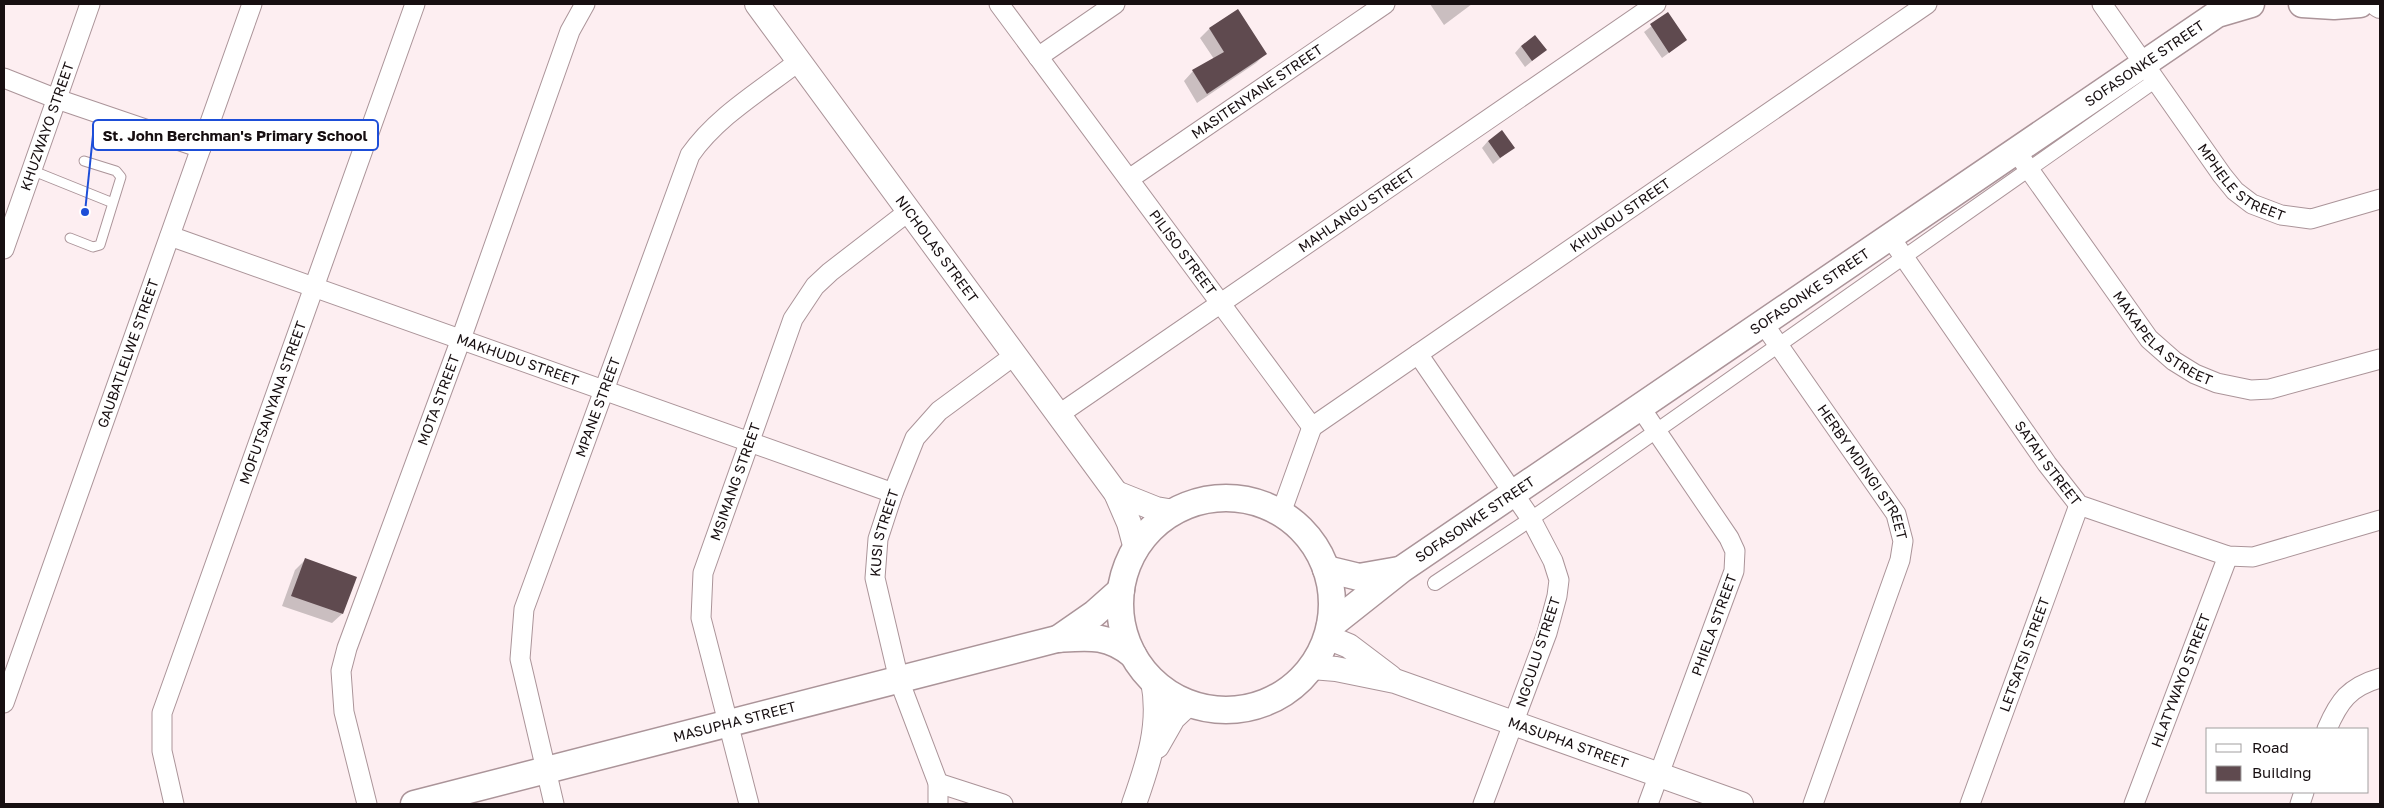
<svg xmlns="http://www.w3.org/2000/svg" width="2384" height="808" font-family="'Golos Text',sans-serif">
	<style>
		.shadow { fill: #0003 }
		.building { fill: #5f4a4f }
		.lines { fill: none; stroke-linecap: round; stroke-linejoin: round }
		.service-casing { stroke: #ab9499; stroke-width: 11 }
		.pedestrian-casing { stroke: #ab9499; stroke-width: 16 }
		.minor-casing { stroke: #ab9499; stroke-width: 21 }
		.tertiary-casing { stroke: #ab9499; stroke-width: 26 }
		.secondary-casing { stroke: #ab9499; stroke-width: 29 }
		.service { stroke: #fff; stroke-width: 9 }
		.pedestrian { stroke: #fff; stroke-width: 14 }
		.minor { stroke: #fff; stroke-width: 19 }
		.tertiary { stroke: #fff; stroke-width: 24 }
		.secondary { stroke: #fff; stroke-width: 26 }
		.labels { text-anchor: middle; stroke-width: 5; stroke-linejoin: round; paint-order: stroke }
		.street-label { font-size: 14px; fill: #170f11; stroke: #fff }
		.leader { fill: none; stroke: #1d4ed8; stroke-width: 2 }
		.callout-dot { fill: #1d4ed8; stroke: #fff; stroke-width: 2 }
		.callout { fill: #fff; stroke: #1d4ed8; stroke-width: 2 }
		.callout-label { font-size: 15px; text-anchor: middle; font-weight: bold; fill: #170f11 }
	</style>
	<rect width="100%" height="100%" fill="#fdeef1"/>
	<path class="shadow" d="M1430 4H1472L1444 25Z
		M1237 11 1265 54 1256 63 1197 103 1184 81 1193 71 1214 59 1200 38 1209 29Z
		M1667 14 1686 40 1662 58 1644 32Z
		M1521 46 1545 50 1525 67 1515 53Z
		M1488 141 1513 148 1493 164 1482 148Z
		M305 560 342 614 332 623 282 606 295 570Z"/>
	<path class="building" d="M1238 9 1267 54 1207 94 1192 70 1224 52 1209 28Z
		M1668 12 1687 40 1669 53 1650 24Z
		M1535 35 1547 50 1532 61 1521 46Z
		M1502 130 1515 148 1500 158 1488 141Z
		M305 558 357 577 343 614 291 596Z"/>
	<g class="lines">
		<defs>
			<path id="service" d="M31 170 113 203
				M70 238 93 247 100 245 121 177 116 171 84 161"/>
			<path id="pedestrian" d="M1435 583 1531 519 2156 80"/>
			<g id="minor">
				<path id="s1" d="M999 4 1312 427"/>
				<path id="s2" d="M2102 4 2222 175 2235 191 2252 204 2281 215 2311 219 2380 199"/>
				<path d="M1038 57 1115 4"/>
				<path d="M4 78 57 99 201 148"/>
				<path id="s3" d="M2016 151 2149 339 2174 361 2195 374 2217 383 2251 390 2270 389 2380 359"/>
				<path id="s4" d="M1129 179 1385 4"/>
				<path id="s5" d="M170 236 893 493"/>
				<path id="s6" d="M1890 237 2047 464 2079 505 2228 556 2253 557 2380 520"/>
				<path id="s7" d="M4 249 90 4"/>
				<path id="s8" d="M1763 323 1896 514 1903 541 1900 560 1813 804"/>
				<path d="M1418 354 1531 519 1553 561 1559 580 1557 596 1547 633 1483 804"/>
				<path d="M1640 407 1729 538 1735 551 1734 571 1648 804"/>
				<path id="s9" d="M1058 415 1656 4"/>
				<path id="s10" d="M1312 427 1927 4"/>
				<path d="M1281 513 1312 427"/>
				<path id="s11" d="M4 703 252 4"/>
				<path d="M2327 729C2339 701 2349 687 2380 678"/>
				<path d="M938 783 1003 804"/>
				<path id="s12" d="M174 804 162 751V713L415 4"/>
				<path id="s13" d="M367 804 344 712 341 671 347 648 461 339 570 31 585 4"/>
				<path id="s14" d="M554 804 520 659 524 609 690 155C717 116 762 90 799 61"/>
				<path id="s15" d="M749 804 701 618 703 573 793 319 815 286 830 272 909 211"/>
				<path id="s16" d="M938 804V783L899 680 875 578 878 539 893 493 915 438 939 411 1015 355"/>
				<path id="s17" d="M1970 804 2079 505"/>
				<path id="s18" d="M2134 804 2228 556"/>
				<path d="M2300 804 2304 792"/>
			</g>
			<g id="tertiary">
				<path id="s19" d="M757 4 1116 493 1129 523 1136 549"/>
				<path d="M2377 4 2380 6"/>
				<path d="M1116 493 1156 509 1174 512"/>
				<path d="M1327 637 1349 646 1390 677"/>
				<path id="s20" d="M1312 667 1336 669 1395 681 1741 804"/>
				<path d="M1157 746 1173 718 1189 703"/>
				<path d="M1134 804C1148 764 1162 725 1153 681"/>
			</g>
			<g id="secondary">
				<path d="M2302 4 2334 6 2360 4"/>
				<circle cx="1226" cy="604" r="106"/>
				<path d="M1326 569 1359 577 1399 570"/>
				<path id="s21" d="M1330 626 1402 569 2217 14 2251 4"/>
				<path d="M1058 639 1094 614 1121 590"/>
				<path id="s22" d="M414 804 1057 639C1088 637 1108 634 1133 655"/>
			</g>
		</defs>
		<use href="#service" class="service-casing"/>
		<use href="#pedestrian" class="pedestrian-casing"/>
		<use href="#minor" class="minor-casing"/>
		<use href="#tertiary" class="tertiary-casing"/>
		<use href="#secondary" class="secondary-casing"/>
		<use href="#service" class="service"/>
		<use href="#pedestrian" class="pedestrian"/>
		<use href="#minor" class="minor"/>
		<use href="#tertiary" class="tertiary"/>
		<use href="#secondary" class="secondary"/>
	</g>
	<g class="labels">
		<g class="street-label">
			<text dy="5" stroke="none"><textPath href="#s21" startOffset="990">SOFASONKE STREET</textPath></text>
			<text dy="5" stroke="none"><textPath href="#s4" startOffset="155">MASITENYANE STREET</textPath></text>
			<text dy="5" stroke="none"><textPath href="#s7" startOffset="130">KHUZWAYO STREET</textPath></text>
			<text dy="5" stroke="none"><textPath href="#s2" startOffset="229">MPHELE STREET</textPath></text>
			<text dy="5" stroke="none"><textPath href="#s9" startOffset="362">MAHLANGU STREET</textPath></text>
			<text dy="5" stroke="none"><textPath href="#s10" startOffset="374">KHUNOU STREET</textPath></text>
			<text dy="5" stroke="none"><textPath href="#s19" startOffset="304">NICHOLAS STREET</textPath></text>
			<text dy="5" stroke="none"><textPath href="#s1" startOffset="309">PILISO STREET</textPath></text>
			<text dy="5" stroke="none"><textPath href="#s21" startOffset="585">SOFASONKE STREET</textPath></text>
			<text dy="5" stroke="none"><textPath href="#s3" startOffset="240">MAKAPELA STREET</textPath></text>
			<text dy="5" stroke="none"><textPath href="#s11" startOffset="371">GAUBATLELWE STREET</textPath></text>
			<text dy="5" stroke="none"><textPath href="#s5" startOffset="369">MAKHUDU STREET</textPath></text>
			<text dy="5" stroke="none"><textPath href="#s13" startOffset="424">MOTA STREET</textPath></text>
			<text dy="5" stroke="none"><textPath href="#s12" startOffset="422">MOFUTSANYANA STREET</textPath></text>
			<text dy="5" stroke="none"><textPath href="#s14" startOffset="414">MPANE STREET</textPath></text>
			<text dy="5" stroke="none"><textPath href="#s6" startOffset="276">SATAH STREET</textPath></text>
			<text dy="5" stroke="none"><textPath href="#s8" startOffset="180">HERBY MDINGI STREET</textPath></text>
			<text dy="5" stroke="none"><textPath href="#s15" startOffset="334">MSIMANG STREET</textPath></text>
			<text dy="5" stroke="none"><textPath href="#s21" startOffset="180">SOFASONKE STREET</textPath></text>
			<text dy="5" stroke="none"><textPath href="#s16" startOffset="282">KUSI STREET</textPath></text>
			<text transform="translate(1714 625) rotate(-70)" y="5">PHIELA STREET</text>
			<text transform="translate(1538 652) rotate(-72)" y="5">NGCULU STREET</text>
			<text dy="5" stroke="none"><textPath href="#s17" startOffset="159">LETSATSI STREET</textPath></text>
			<text dy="5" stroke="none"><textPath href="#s18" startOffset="132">HLATYWAYO STREET</textPath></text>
			<text dy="5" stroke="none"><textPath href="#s22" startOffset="331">MASUPHA STREET</textPath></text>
			<text dy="5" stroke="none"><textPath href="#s20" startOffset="268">MASUPHA STREET</textPath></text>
		</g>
	</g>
	<path class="leader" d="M85 212L93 135"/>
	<circle class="callout-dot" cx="85" cy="212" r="5"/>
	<rect class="callout" x="93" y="120" width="285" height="30" rx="5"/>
	<g class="callout-label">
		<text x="235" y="141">St. John Berchman's Primary School</text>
	</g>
	<rect width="2384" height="808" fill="none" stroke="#170f11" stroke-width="10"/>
	<rect x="2206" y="728" width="162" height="65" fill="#ffffff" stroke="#a29fa0"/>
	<rect x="2216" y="744" width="25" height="8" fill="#ffffff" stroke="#a29fa0"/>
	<text x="2252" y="753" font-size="15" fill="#170f11">Road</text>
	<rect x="2216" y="766" width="25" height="15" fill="#5f4a4f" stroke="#a29fa0"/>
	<text x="2252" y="778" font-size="15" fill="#170f11">Building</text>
</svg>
